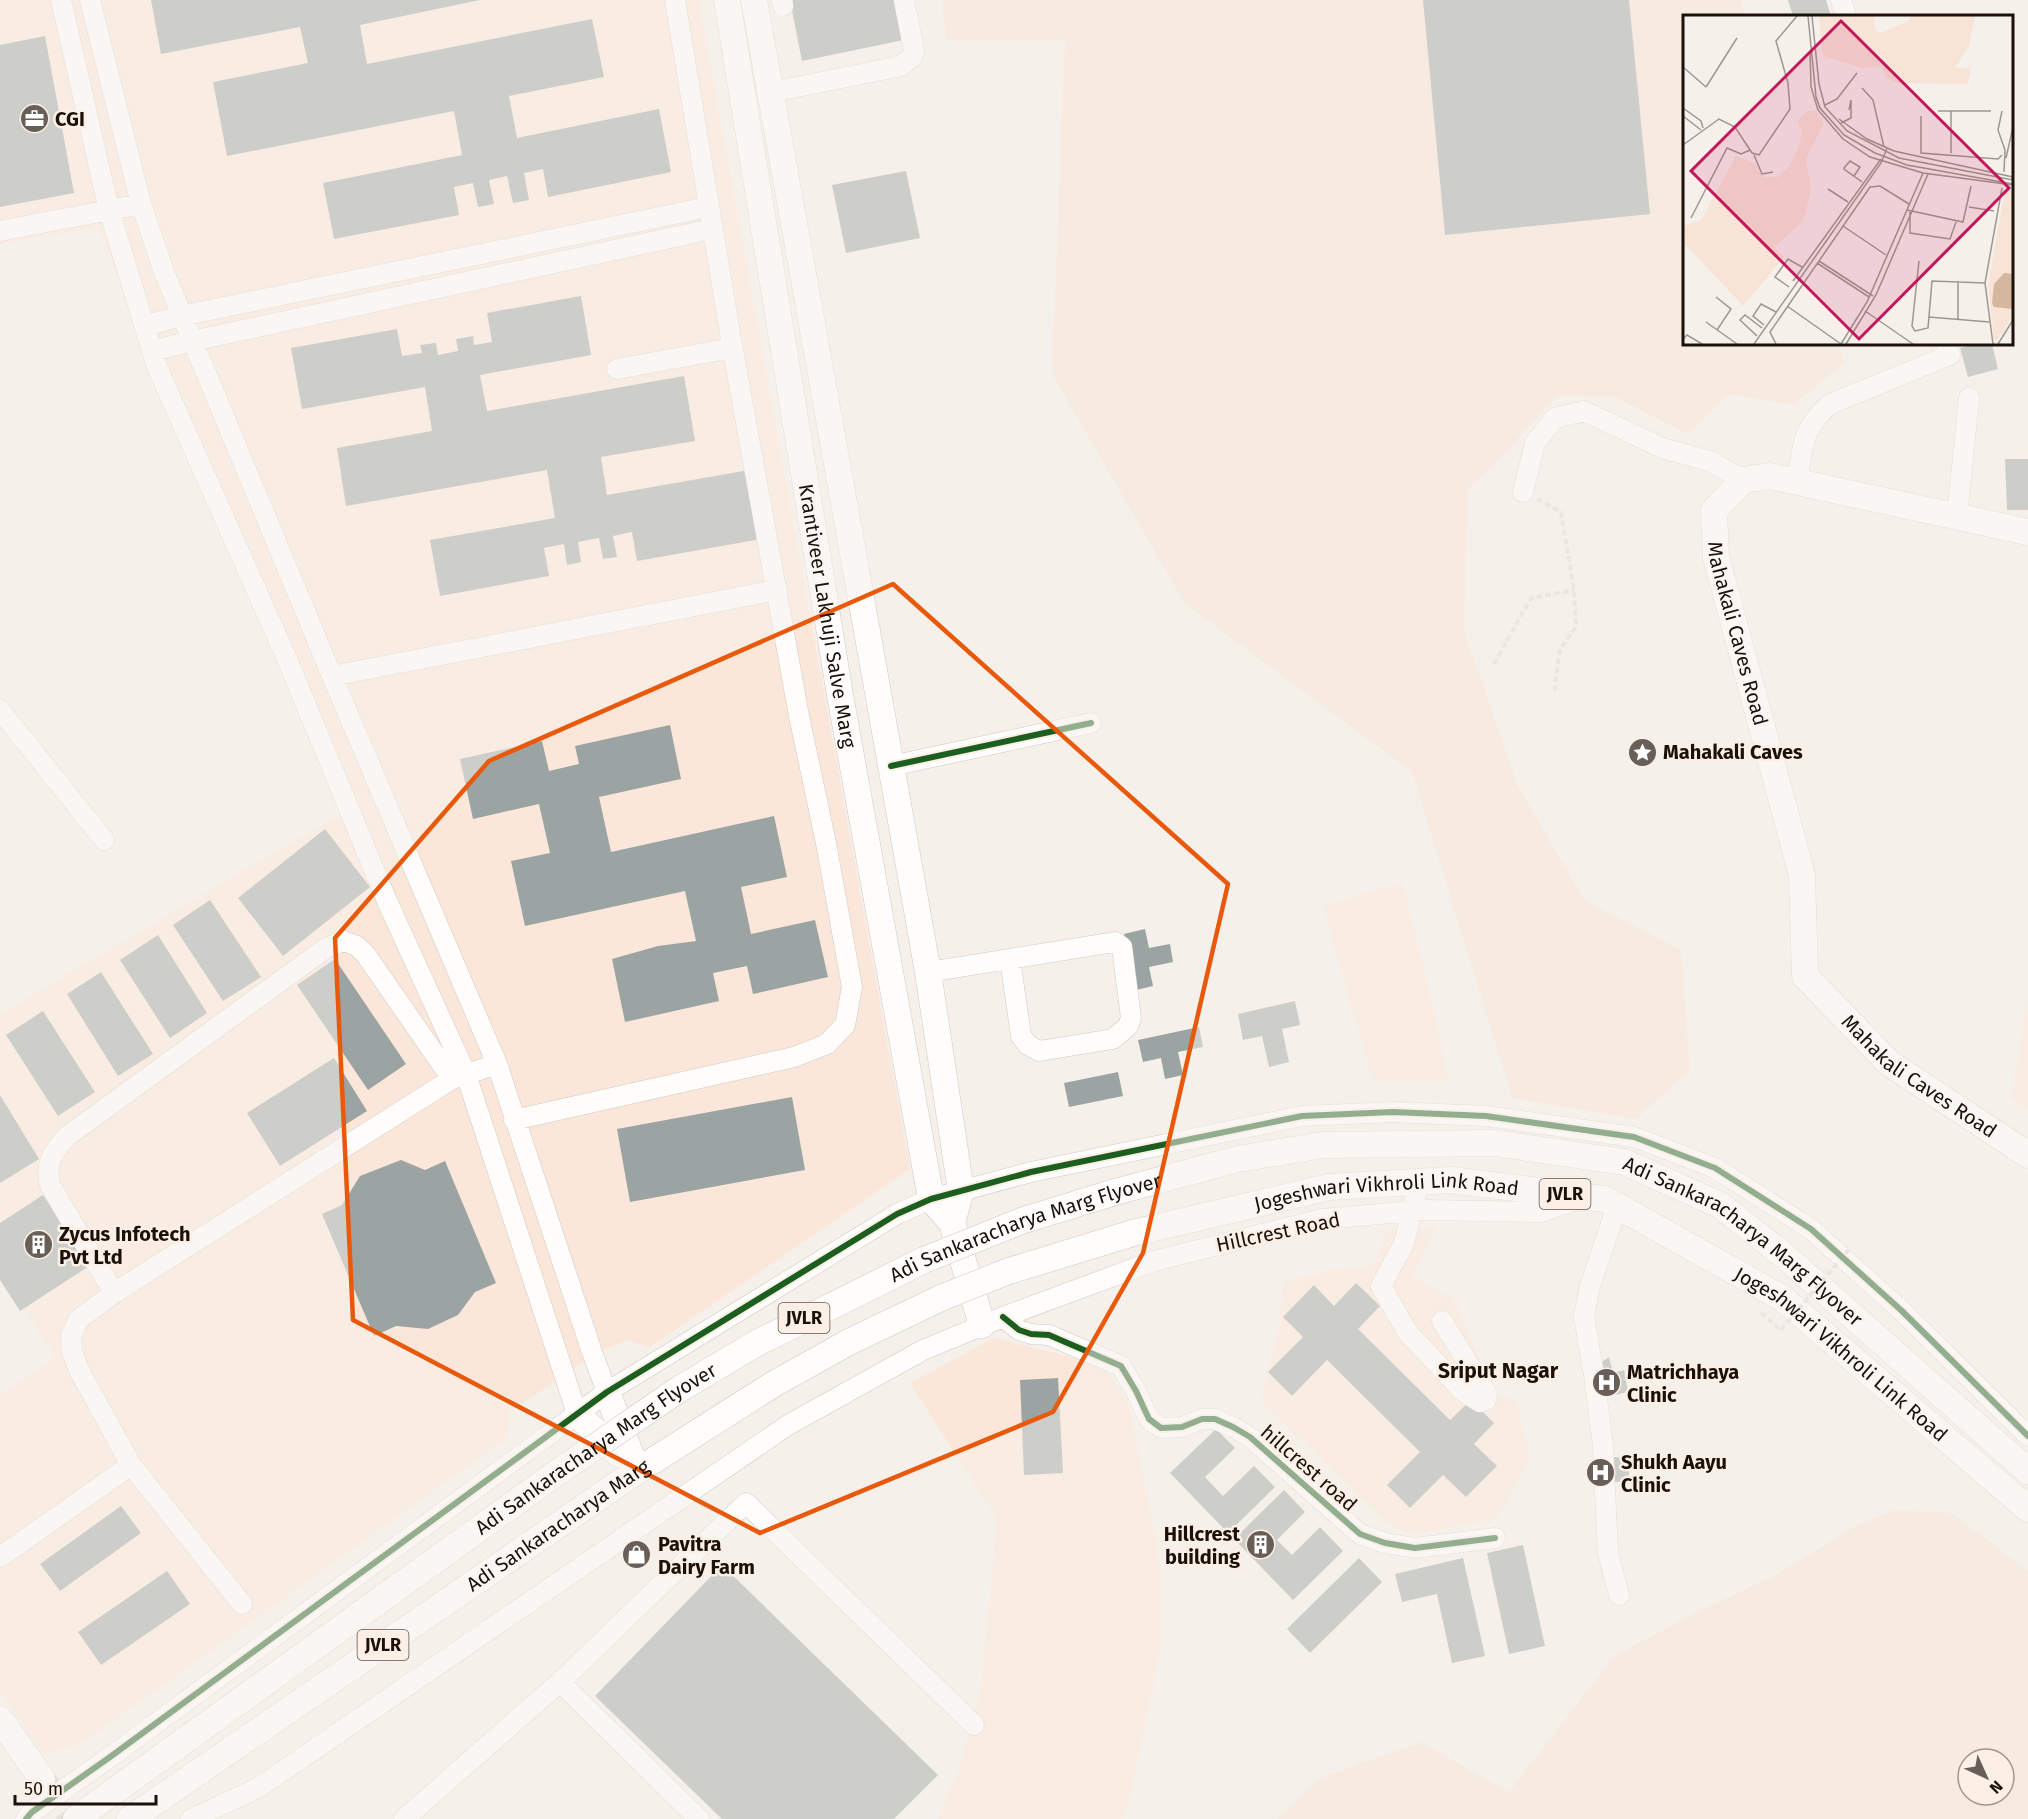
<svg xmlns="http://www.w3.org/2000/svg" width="2028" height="1819" font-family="'Fira Sans',sans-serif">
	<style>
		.built { fill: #fae7d9 }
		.green { fill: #f8e4d6; fill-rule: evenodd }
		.building { fill: #9ba4a3 }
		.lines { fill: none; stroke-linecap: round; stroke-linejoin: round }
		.major-tunnel { stroke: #d5cfc9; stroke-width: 26; stroke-dasharray: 26 13; stroke-linecap: butt }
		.minor-casing { stroke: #d1c9c3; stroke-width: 21 }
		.major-casing { stroke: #d1c9c3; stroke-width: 27 }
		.path { stroke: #dcdbd9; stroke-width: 4; stroke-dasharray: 6 3; stroke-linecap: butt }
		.minor { stroke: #fefdfc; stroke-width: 20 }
		.major { stroke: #fefdfc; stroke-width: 26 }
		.major-bridge-casing { stroke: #d1c9c3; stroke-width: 27; stroke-linecap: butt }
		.path-bridge { stroke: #dcdbd9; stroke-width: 4; stroke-dasharray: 6 3; stroke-linecap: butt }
		.major-bridge { stroke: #fefdfc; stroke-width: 26 }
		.cycleway-casing { stroke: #fbefe6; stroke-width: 10 }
		.cycleway { stroke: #1b5e20; stroke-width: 6 }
		.marked { fill: none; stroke: #e8590c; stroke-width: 4.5; stroke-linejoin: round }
		.labels { text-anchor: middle; stroke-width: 5; stroke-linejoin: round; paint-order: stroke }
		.shield { fill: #fbefe6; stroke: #5e544c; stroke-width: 1.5 }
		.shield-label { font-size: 18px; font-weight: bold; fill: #1b110a }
		.poi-label { font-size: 20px; font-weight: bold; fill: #1b110a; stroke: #fbefe6; text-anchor: start }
		.street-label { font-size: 20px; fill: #1b110a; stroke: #fbefe6 }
		.neighbourhood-label { font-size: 21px; font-weight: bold; fill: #1b110a; stroke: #fbefe6 }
		.inset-road { fill: none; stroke: #9e9791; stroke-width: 1.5 }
		.view { fill: #c2185b; fill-opacity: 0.15; stroke: #c2185b; stroke-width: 3 }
		.inset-edge { fill: none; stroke: #1b110a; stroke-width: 3 }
	</style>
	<rect width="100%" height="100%" fill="#f6f0eb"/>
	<path class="built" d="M0 0H699L910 1169 650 1347 626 1340 593 1355 509 1413 507 1438 85 1741 45 1756 0 1691V1394L56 1358 0 1274V1014L345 811 97 227 0 244Z
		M1403 883 1425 971 1449 1081H1373L1322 906Z
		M2028 998V1109L2011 1098Z
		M1436 1227 1413 1277 1454 1299 1497 1399 1516 1398 1530 1457 1498 1518 1412 1535 1386 1522 1260 1400 1279 1330 1283 1283 1326 1271 1373 1265 1388 1229Z
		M994 1338 1079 1359 1106 1370 1128 1401 1161 1567 1160 1653 1129 1802 1121 1819H938L958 1769 981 1690 997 1519 910 1383Z"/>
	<path class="green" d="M942 0H1740L1745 16H1684V344H1839L1844 363 1793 405 1728 394 1688 434 1615 397 1556 396 1509 449 1467 490 1464 631 1518 786 1584 900 1681 950 1690 1070 1636 1119 1512 1098 1412 772 1185 604 1052 374 1065 40H946Z
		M1895 1510 1952 1513 2028 1571V1819H1277L1318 1779 1421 1742 1509 1792 1614 1656 1697 1612 1776 1575 1857 1525ZM1968 1759H2004V1795H1968Z"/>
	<path class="building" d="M151 0H480L360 25 367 64 592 19 604 77 509 96 517 138 659 109 671 172 548 197 543 169 524 173 529 200 513 203 507 176 489 180 494 204 478 207 473 183 454 187 459 215 334 239 323 183 462 155 454 111 227 156 213 82 308 63 300 27 161 54Z
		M790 0H896L904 40 802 61Z
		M1423 0H1629L1650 214 1445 235Z
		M1788 0H1826L1831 16H1793Z
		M45 36 74 193 0 207V45Z
		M906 171 920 238 846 253 832 185Z
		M581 296 591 355 480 375 487 411 684 376 695 441 601 457 607 495 749 470 761 539 637 561 632 532 613 536 617 557 603 559 599 538 578 542 581 562 567 565 564 544 544 548 549 576 440 596 430 540 555 518 547 470 346 506 337 448 432 431 425 387 302 409 291 348 397 329 402 356 422 353 420 345 436 343 438 355 458 351 456 339 473 336 474 345 492 342 487 313Z
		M1976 344H1992L1998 369 1968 377 1960 348Z
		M2005 459H2028V510H2007Z
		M670 725 681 779 599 797 611 852 774 816 787 877 741 887 751 934 815 920 828 977 753 994 747 966 713 973 719 1001 625 1022 612 959 658 946 696 941 685 891 525 926 511 861 550 853 539 804 473 819 460 759 542 741 549 771 579 764 575 746Z
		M325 829 370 887 283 956 238 898Z
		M210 900 261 977 223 1001 173 925Z
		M1145 929 1149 948 1170 944 1173 962 1149 967 1153 986 1136 990 1124 934Z
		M158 935 207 1013 170 1038 120 960Z
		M335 959 406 1064 368 1090 297 985Z
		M101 972 153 1054 118 1076 67 994Z
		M1295 1001 1300 1025 1282 1029 1289 1062 1269 1067 1262 1036 1243 1040 1238 1014Z
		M43 1011 95 1092 58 1116 6 1035Z
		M1199 1027 1203 1047 1178 1052 1183 1075 1165 1079 1161 1058 1143 1062 1138 1040Z
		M334 1058 367 1111 280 1166 247 1113Z
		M1118 1072 1123 1096 1069 1107 1064 1083Z
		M0 1095 39 1159 0 1183Z
		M792 1097 805 1170 630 1202 617 1129Z
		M401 1160 425 1170 445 1161 496 1283 475 1292 458 1315 428 1329 396 1326 374 1336 322 1214 342 1205 360 1176Z
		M43 1195 89 1266 20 1311 0 1280V1223Z
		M1356 1283 1380 1306 1358 1329 1450 1420 1471 1400 1494 1423 1474 1444 1497 1466 1466 1497 1443 1475 1410 1508 1387 1485 1420 1452 1327 1360 1292 1396 1268 1372 1303 1337 1283 1317 1314 1285 1334 1306Z
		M1609 1357 1613 1373 1624 1370 1628 1392 1605 1397 1602 1362Z
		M1058 1378 1063 1473 1024 1475 1020 1380Z
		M1216 1429 1235 1448 1205 1477 1223 1496 1254 1466 1275 1487 1228 1533 1170 1473Z
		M1606 1457H1629V1482H1605Z
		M1284 1490 1305 1512 1277 1540 1292 1555 1320 1527 1343 1551 1293 1600 1234 1539Z
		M121 1506 141 1533 60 1591 40 1564Z
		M1523 1545 1545 1646 1509 1654 1487 1553Z
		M1359 1558 1382 1582 1310 1653 1287 1629Z
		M1463 1558 1485 1656 1452 1663 1437 1594 1402 1602 1395 1574Z
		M722 1565 938 1775 894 1819H722L595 1696Z
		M167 1571 190 1604 101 1665 78 1632Z"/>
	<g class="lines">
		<path class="major-tunnel" d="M42 1779 73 1819"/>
		<defs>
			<path id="minor" d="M61 0 109 210 157 367 287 659 387 901 466 1074 577 1414
				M90 0 141 204 164 272 332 676 497 1064 593 1355 607 1392
				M782 0 783 6
				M1841 0 1846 16
				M772 92 901 66 912 57 914 51 904 0
				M0 231 141 204
				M144 326 181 316 708 207
				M152 351 192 341 712 229
				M617 369 732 348
				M1797 482C1803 447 1801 429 1830 404L1950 355 1946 344
				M1523 492 1535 443 1555 418 1584 411 1662 448 1710 461 1743 480
				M1957 517 1969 398
				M332 676 777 590
				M0 710 104 840
				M891 766 1091 723
				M928 972 1115 942 1122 947 1131 1018 1128 1026 1113 1039 1039 1051 1028 1045 1021 1036 1010 959
				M514 1120 794 1057 827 1044 845 1025 852 987 826 843 799 716 731 339 675 0
				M1419 1182 1404 1243 1381 1286 1408 1333 1463 1391 1480 1402 1486 1400 1487 1394 1442 1321
				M1617 1206 1589 1289 1584 1317 1594 1375 1603 1446 1608 1553 1619 1595
				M114 1293 50 1185C45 1162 52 1154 66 1137L326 948 344 941 357 946 366 955 452 1079
				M1003 1317 1019 1330 1031 1334 1049 1335 1121 1366 1136 1391 1149 1419 1161 1428 1182 1427 1202 1419H1215L1233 1427 1250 1437 1360 1534 1385 1543 1415 1548 1495 1538
				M0 1557 131 1465
				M242 1604 131 1465 79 1370 72 1352 71 1336 79 1319 114 1293 452 1079 497 1064
				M560 1682 699 1819
				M26 1819 32 1812 110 1757 607 1392 897 1214 931 1199 1031 1172 1302 1116 1393 1112 1486 1116 1634 1137 1715 1168 1811 1229 1902 1311 2028 1436
				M191 1819 258 1788 788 1425 923 1350 1003 1317 1154 1261 1322 1219 1426 1210 1541 1212 1582 1198
				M404 1819 560 1682 746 1503 974 1725"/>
			<g id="major">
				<path id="s1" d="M727 0 840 695 931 1199 952 1223 982 1325"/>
				<path d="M754 0 928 972 961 1191 952 1223"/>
				<path id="s2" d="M2028 532 1770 476 1743 480 1714 511 1716 557 1802 875 1805 976 1889 1063 2028 1155"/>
				<path id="s3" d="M1624 1162 1720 1205 1787 1258 2028 1471"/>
				<path id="s4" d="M1009 1271 1133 1233 1329 1187 1450 1180 1605 1199 1782 1298 2028 1509"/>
				<path d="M607 1392 637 1471"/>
				<path d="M577 1414 619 1454"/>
				<path d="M0 1719 42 1779"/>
				<path d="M76 1819 102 1800"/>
				<path id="s5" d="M130 1819 637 1471 772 1385 849 1342 943 1297"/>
			</g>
		</defs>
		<use href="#minor" class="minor-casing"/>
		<use href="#major" class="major-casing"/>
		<path class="path" d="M1537 499 1561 512 1574 590 1576 627 1560 649 1554 693
			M1494 664 1531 598 1574 590
			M1761 1313 1781 1330"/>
		<use href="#minor" class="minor"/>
		<use href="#major" class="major"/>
		<defs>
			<g id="major-bridge">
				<path d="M943 1297 1009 1271"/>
				<path id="s6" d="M102 1800 551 1477 678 1390 757 1343 924 1260 1021 1221 1115 1192 1238 1159 1323 1145 1495 1143 1624 1162"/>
			</g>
		</defs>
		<use href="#major-bridge" class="major-bridge-casing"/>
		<path class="path-bridge" d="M1781 1330 1851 1247"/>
		<use href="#major-bridge" class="major-bridge"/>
		<defs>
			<path id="cycleway" d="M891 766 1091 723
				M1003 1317 1019 1330 1031 1334 1049 1335 1121 1366 1136 1391 1149 1419 1161 1428 1182 1427 1202 1419H1215L1233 1427 1250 1437 1360 1534 1385 1543 1415 1548 1495 1538
				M26 1819 32 1812 110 1757 607 1392 897 1214 931 1199 1031 1172 1302 1116 1393 1112 1486 1116 1634 1137 1715 1168 1811 1229 1902 1311 2028 1436"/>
		</defs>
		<use href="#cycleway" class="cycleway-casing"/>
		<use href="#cycleway" class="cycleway"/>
	</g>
	<path d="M0 0H2028V1819H0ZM893 584 1228 884 1143 1253 1053 1412 760 1533 353 1320 335 938 489 761Z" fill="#f6f0eb" fill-opacity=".55" fill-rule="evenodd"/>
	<path class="marked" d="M893 584 1228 884 1143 1253 1053 1412 760 1533 353 1320 335 938 489 761Z"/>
	<defs>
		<symbol id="office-disc" viewBox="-11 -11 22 22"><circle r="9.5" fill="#685f59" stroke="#fbefe6"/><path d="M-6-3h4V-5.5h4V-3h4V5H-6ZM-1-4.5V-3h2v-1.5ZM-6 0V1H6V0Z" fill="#fff"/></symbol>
		<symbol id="sight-disc" viewBox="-11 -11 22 22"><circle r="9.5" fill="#685f59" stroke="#fbefe6"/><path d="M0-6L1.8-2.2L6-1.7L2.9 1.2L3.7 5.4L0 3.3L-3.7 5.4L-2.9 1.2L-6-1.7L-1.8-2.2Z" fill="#fff"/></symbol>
		<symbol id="building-disc" viewBox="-11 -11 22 22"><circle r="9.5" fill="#685f59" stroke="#fbefe6"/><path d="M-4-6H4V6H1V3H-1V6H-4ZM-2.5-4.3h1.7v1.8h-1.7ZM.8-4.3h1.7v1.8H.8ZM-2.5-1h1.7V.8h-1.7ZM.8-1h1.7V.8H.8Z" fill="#fff"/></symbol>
		<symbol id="hospital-disc" viewBox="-11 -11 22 22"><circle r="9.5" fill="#685f59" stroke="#fbefe6"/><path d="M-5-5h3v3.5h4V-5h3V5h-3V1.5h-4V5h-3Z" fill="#fff"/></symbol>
		<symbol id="shop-disc" viewBox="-11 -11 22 22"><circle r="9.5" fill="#685f59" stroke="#fbefe6"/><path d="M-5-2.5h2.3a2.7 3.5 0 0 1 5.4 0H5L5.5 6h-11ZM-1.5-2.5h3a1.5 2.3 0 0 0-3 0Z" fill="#fff"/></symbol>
	</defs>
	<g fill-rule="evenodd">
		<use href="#office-disc" x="18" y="102" width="33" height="33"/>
		<use href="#sight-disc" x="1626" y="736" width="33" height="33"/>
		<use href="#building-disc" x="22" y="1228" width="33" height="33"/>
		<use href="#hospital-disc" x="1590" y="1366" width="33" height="33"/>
		<use href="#hospital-disc" x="1584" y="1456" width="33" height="33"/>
		<use href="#building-disc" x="1244" y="1528" width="33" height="33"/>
		<use href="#shop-disc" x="620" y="1538" width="33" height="33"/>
	</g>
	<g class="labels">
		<g class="shield">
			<rect x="1539.5" y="1179" width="51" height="30" rx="4.5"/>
			<rect x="778.5" y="1303" width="51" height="30" rx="4.5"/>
			<rect x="357.5" y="1630" width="51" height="30" rx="4.5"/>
		</g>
		<g class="shield-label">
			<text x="1565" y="1200">JVLR</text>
			<text x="804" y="1324">JVLR</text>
			<text x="383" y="1651">JVLR</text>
		</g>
		<g class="poi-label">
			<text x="55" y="126">CGI</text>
			<text x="1663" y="759">Mahakali Caves</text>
			<text x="59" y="1241">Zycus Infotech<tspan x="59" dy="23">Pvt Ltd</tspan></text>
			<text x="1627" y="1379">Matrichhaya<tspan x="1627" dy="23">Clinic</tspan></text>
			<text x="1621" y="1469">Shukh Aayu<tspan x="1621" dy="23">Clinic</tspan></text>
			<text x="1240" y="1541" text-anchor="end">Hillcrest<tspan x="1240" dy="23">building</tspan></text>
			<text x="658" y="1551">Pavitra<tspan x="658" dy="23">Dairy Farm</tspan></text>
		</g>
		<g class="street-label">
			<text dy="7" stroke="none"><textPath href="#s1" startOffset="624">Krantiveer Lakhuji Salve Marg</textPath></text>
			<text dy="7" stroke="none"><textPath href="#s2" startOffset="459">Mahakali Caves Road</textPath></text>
			<text dy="7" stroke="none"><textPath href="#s2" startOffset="963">Mahakali Caves Road</textPath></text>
			<text dy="7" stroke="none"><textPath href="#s4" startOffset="388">Jogeshwari Vikhroli Link Road</textPath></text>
			<text dy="7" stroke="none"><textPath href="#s6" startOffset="1092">Adi Sankaracharya Marg Flyover</textPath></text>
			<text transform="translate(1278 1232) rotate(-12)" y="7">Hillcrest Road</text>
			<text dy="7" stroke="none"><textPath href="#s3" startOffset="144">Adi Sankaracharya Marg Flyover</textPath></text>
			<text dy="7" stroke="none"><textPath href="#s4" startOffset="892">Jogeshwari Vikhroli Link Road</textPath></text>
			<text dy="7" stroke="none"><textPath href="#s6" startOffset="606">Adi Sankaracharya Marg Flyover</textPath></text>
			<text transform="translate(1309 1468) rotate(41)" y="7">hillcrest road</text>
			<text dy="7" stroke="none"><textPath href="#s5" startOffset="519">Adi Sankaracharya Marg</textPath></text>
		</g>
		<g class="neighbourhood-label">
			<text x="1498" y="1378">Sriput Nagar</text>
		</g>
	</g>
	<g transform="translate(1683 15)">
		<rect width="330" height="330" fill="#f6f0eb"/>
		<path d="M136 1H191L192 15 198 18 227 5V1H292L286 31 272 52 288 54 285 69 214 68 202 62 199 51 179 53 144 42 139 37ZM124 96H133L141 108 123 143 128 176 120 206 91 232 101 242 60 291 0 227V211L18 205 53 141 72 148 80 162H95L107 150 115 133 119 118 115 106ZM322 175 330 176V301L314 326 311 324 305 270Z" fill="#f8e4d6"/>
		<path d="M321 258 330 259 329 294 311 292 309 288 311 269Z" fill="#d5b69f"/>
		<path class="inset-road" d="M125 1 133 82 137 93 161 120 192 138 224 150 330 169M129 1 136 69 142 92 164 116 216 143 330 165M127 38 128 72 135 95 160 124 187 142 240 158 330 170M0 52 23 72M23 72 54 23M179 73 190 85 201 132M142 90 154 84 174 58M0 93 18 106 20 113M255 96H308M268 96V138M319 96 315 115 322 135 321 157M0 101 18 115M238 101V138L315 144 319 140M156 104 184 124 211 136 330 162M158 108 168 103V85L166 95M0 130 36 104 52 112 69 138 76 140 107 94 105 68 93 26 114 1M71 140 79 159 90 157M323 143 330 112M171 161 177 152 167 146 161 153V154L179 167M145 174 165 187M286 192 311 196M224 195 280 207 288 171M227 197V218L267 224 273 207M8 203 44 133 58 139 67 135M160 211 203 240M136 246 190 281M236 246 229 311 232 316 245 313 249 266 302 268M134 248 186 282M110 266 198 144M275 266V304M106 272 92 262 105 244 119 252M33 282 48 294 34 315M104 291 158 329M182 296 230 329M246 302 306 307M23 307 54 329M81 310 70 301 78 289 93 297M74 321 57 305 62 300 79 313M0 324 4 320 19 329M71 329 198 148 204 133M93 329 87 317 187 172 197 171 226 189M158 329 184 287 240 158M163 329 193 280 245 159M310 329 302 268 319 173M315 329 330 305"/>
		<path class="view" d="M158 6 326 173 176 324 8 156Z"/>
		<rect width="330" height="330" class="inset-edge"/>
	</g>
	<g transform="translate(1986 1777) rotate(135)"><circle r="28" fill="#fbefe6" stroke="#a1968e" stroke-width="1.5"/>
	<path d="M0-4.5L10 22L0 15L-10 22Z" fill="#685f59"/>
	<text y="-9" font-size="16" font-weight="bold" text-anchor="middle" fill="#1b110a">N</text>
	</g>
	<path d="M15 1795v9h141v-9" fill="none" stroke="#1b110a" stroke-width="3"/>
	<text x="24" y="1795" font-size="18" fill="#1b110a" stroke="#fbefe6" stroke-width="4.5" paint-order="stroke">50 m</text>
</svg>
